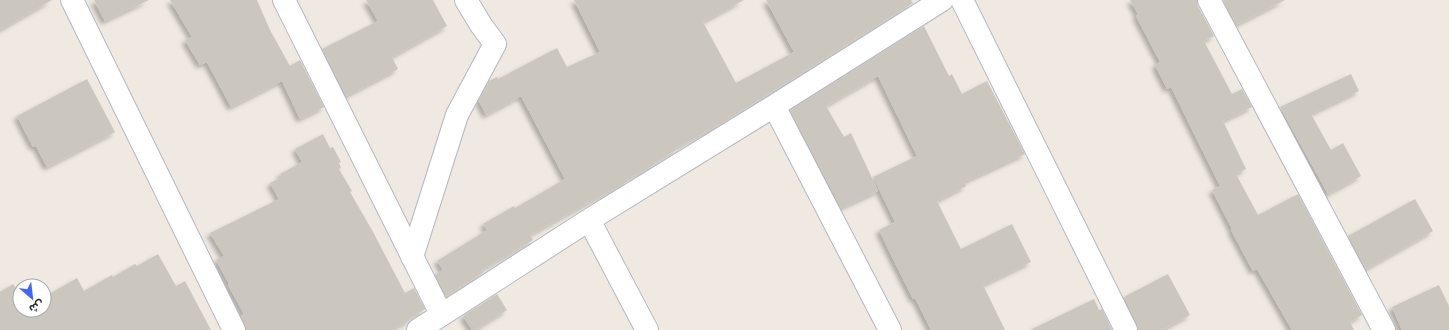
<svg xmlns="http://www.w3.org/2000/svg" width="1449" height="330" font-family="Mulish,'Noto Sans Arabic',sans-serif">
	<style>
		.building { fill: #cbc7bf; filter: url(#shadow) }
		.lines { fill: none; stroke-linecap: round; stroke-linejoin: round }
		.minor-casing { stroke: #b4b7c1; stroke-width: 24 }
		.minor { stroke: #fff; stroke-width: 22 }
	</style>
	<defs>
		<filter id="shadow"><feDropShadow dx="-3.5" dy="3.5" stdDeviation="2" flood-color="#0004"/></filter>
	</defs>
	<rect width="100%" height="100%" fill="#efe9e1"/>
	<path class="building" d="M0 0H52L0 30Z
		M94 0H149L105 21Z
		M170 0H257L270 30 290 66 300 60 324 107 300 119 282 81 231 107 207 62 200 65 185 40 192 37Z
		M366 0H433L447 26 392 57 398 69 346 96 322 49 378 21Z
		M574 0H744L703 22 736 83 794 52 766 0H911L913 3 722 123 676 148 677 149 653 164 654 165 627 179 628 181 530 235 533 240 482 270 483 273 446 296 435 275 443 270 437 261 487 230 483 224 514 206 515 208 565 179 521 96 486 115 479 101 489 81 497 77 498 79 557 48 567 67 600 52Z
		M1130 0H1197L1198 6 1214 36 1204 41 1232 94 1242 89 1252 107 1223 121 1246 169 1236 174 1258 215 1298 194 1362 315 1350 322 1354 330H1292L1257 269 1253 271 1231 230 1232 229 1212 190 1220 186 1171 87 1167 89 1155 65 1160 62 1136 16 1138 14Z
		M1223 0H1285L1236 25Z
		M924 26 949 76 952 74 962 94 987 81 1025 154 964 182 966 186 937 201 961 249 1012 224 1031 262 983 285 1005 330H931L915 298 913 299 893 259 879 230 895 222 873 177 917 156 878 76 826 106 844 137 851 133 878 191 841 208 790 110Z
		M1351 74 1359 91 1311 114 1331 150 1343 143 1361 176 1328 194 1280 107Z
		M87 79 115 132 47 167 36 146 33 147 17 116Z
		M323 134 330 148 333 147 341 162 339 163 341 168 339 169 352 191 350 192 372 230 405 293 414 288 425 309 409 319 410 320 391 330H246L241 316 244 314 228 285 229 284 216 260 224 256 210 233 279 199 270 183 282 177 280 174 302 162 295 149Z
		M1415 199 1433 231 1366 269 1348 236Z
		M158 254 176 286 185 281 211 330H0V292L13 284 20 294V310H44V297L77 278 84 291 112 275 113 277 135 264 137 266Z
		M1168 274 1190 315 1162 330H1138L1137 324 1124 297Z
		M1439 285 1449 306V330H1402L1392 307Z
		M497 294 507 310 475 330H472L463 316Z
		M1094 299 1099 310 1102 309 1112 330H1030Z"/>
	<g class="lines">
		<defs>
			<path id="minor" d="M72 0 234 330
				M284 0 441 314
				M962 0 1126 330
				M1209 0 1384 330
				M774 106 890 330
				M589 220 647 330
				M412 257 457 115 495 44 481 25 466 0
				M418 330 589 220 774 106 942 0"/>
		</defs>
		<use href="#minor" class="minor-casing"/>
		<use href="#minor" class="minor"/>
	</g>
	<g transform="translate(32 298) rotate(152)"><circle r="19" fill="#ffffff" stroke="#ababab"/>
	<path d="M0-3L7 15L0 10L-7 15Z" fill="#4264fb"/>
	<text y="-6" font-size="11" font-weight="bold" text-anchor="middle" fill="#2e2e2e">ش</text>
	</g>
</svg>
